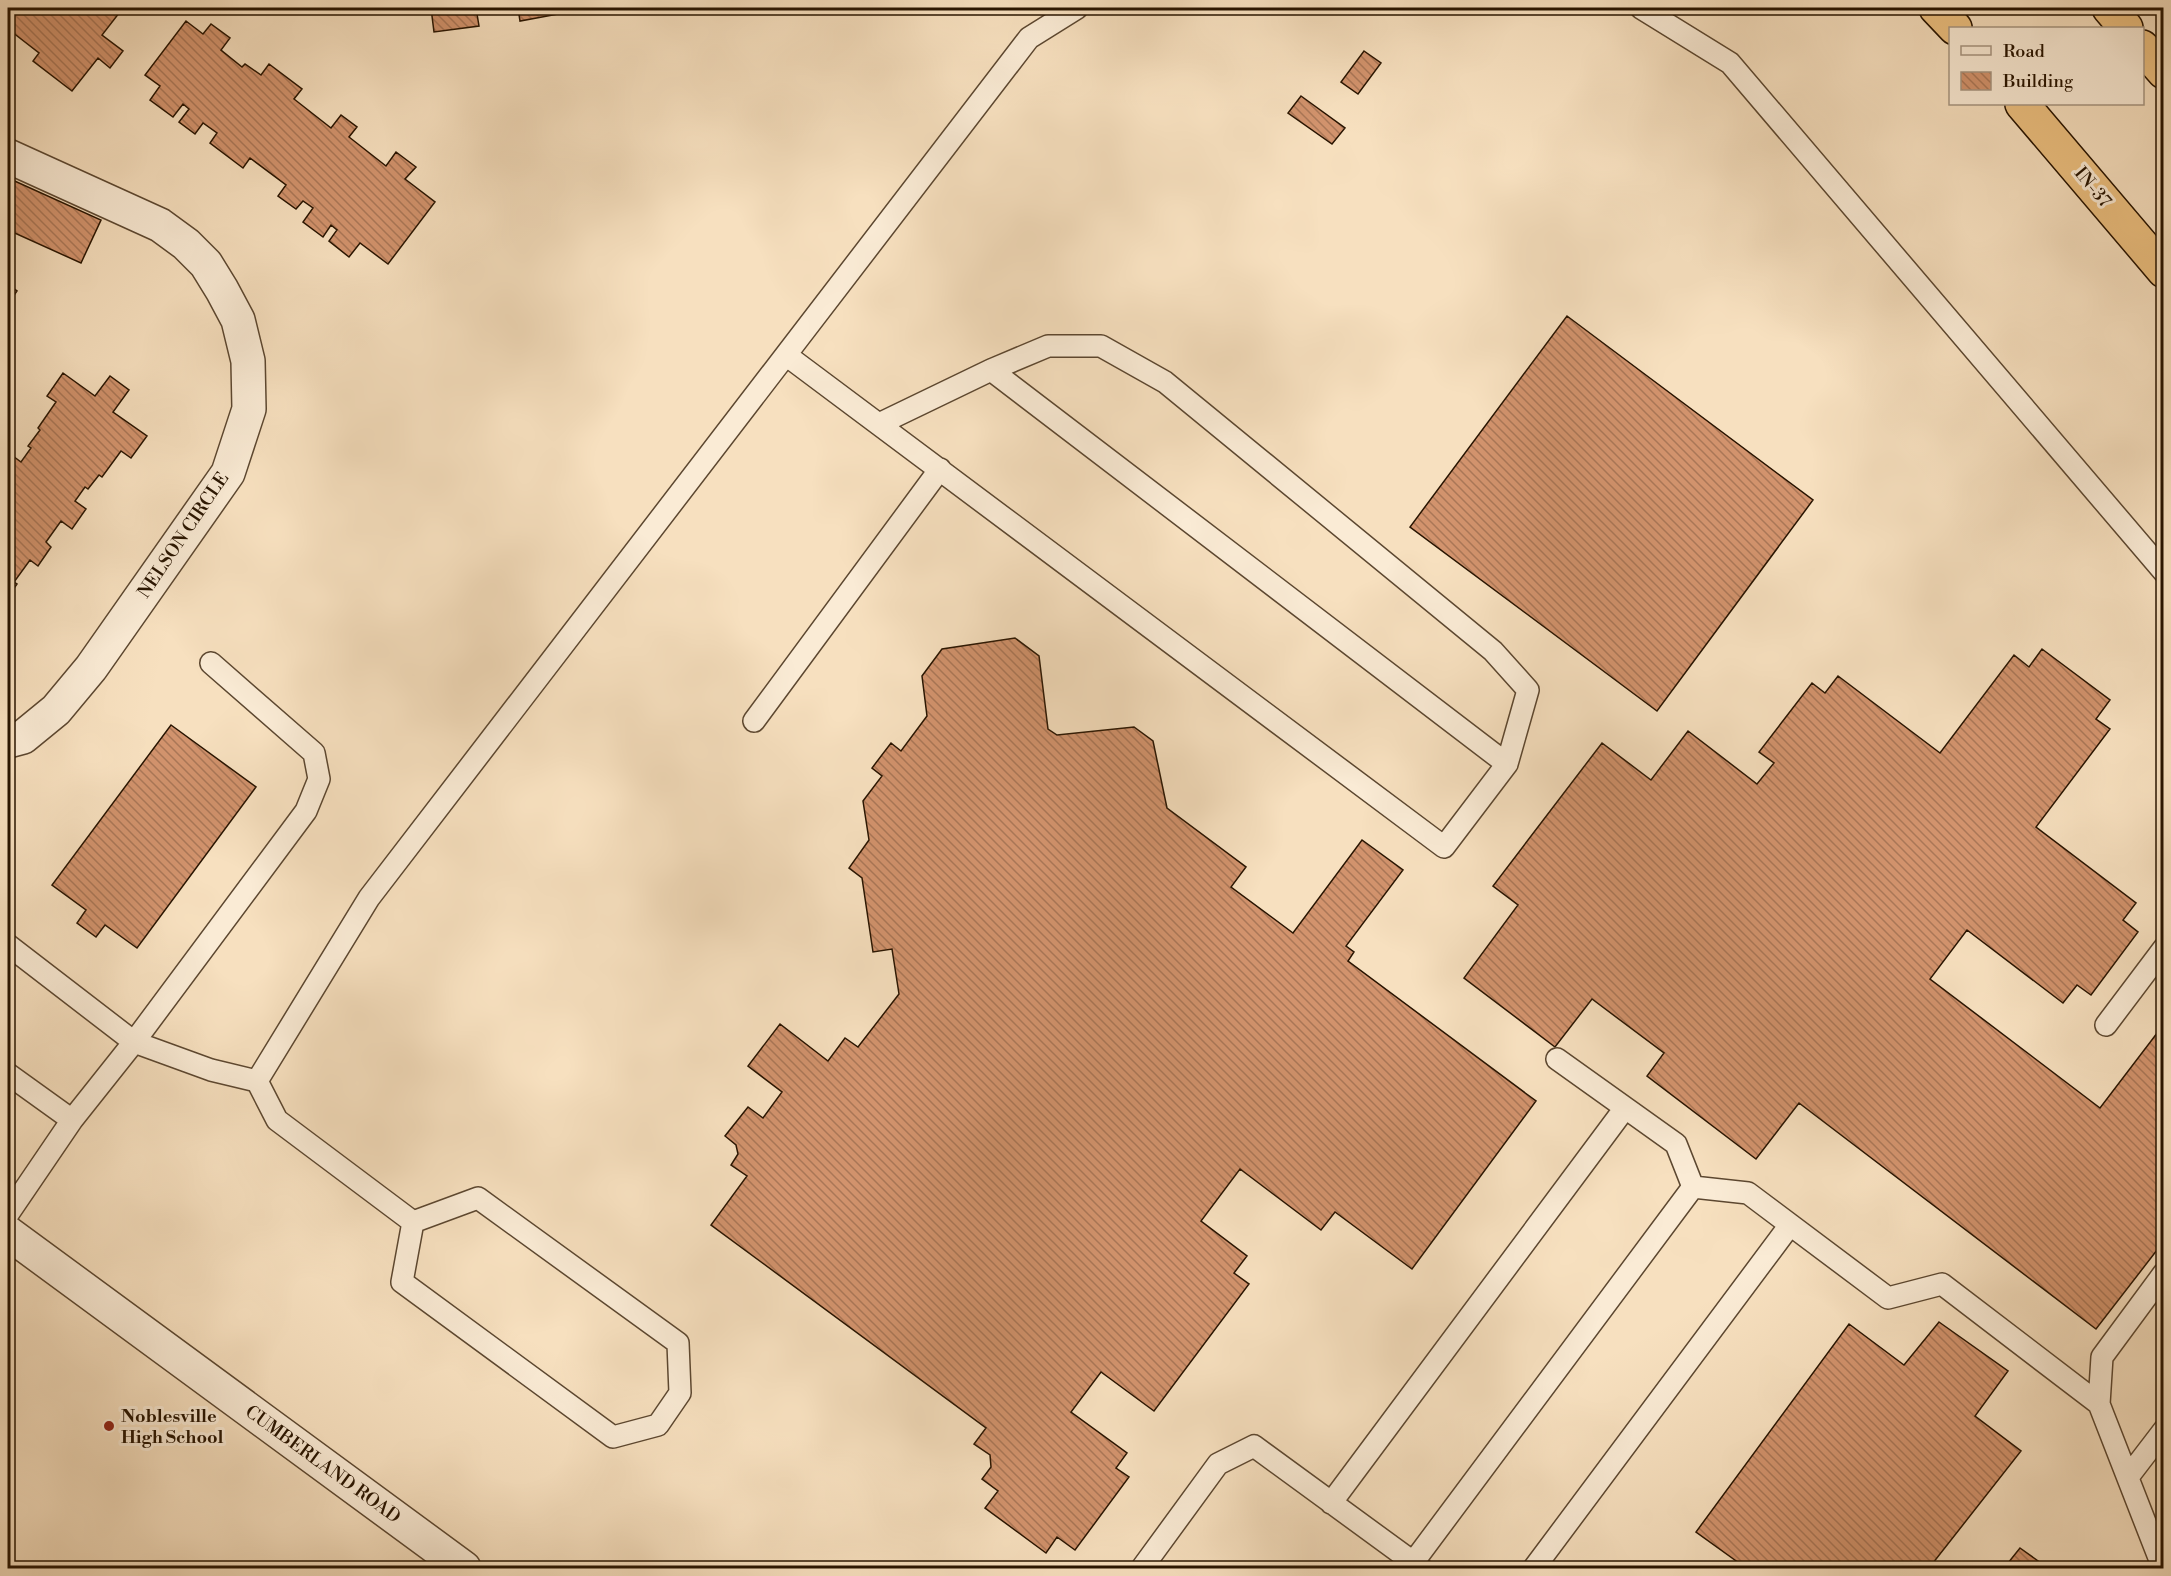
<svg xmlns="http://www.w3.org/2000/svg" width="2171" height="1576" font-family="'Libre Bodoni',serif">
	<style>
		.building { fill: url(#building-back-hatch); stroke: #281400; stroke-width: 1.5 }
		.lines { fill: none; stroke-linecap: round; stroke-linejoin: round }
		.service-casing { stroke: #5c4730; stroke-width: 24 }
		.minor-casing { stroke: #5c4730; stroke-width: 36 }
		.tertiary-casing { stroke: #5c4730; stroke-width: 36 }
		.trunk-casing { stroke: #281400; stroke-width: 36 }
		.service { stroke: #faebd5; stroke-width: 21 }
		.minor { stroke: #faebd5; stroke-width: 33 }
		.tertiary { stroke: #faebd5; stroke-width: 33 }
		.trunk { stroke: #ecc080; stroke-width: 33 }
		.poi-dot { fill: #8f2418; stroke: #faebd5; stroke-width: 2 }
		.labels { text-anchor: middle; stroke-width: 6; stroke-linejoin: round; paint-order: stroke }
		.street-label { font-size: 18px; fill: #281400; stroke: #faebd5 }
		.poi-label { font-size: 18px; font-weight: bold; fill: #281400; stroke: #faebd5; text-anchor: start }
	</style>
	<defs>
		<pattern id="building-back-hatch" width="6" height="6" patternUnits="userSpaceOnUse" patternTransform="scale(1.5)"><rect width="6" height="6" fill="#d2936d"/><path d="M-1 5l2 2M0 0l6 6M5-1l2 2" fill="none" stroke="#aa7757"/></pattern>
	</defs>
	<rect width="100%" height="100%" fill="#f7e0bf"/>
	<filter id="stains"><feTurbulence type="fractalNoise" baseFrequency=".00333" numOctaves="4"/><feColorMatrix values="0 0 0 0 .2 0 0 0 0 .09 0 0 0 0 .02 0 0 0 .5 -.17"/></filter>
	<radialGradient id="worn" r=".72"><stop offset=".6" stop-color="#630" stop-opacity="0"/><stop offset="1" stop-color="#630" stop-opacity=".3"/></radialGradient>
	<path class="building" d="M8 8H123L102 35 123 51 110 68 98 58 72 91 33 61 39 53 12 32 14 30 8 25Z
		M431 8H476L479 26 434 32Z
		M518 8H563L564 13 520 21Z
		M186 21 203 34 211 24 230 38 221 50 242 67 245 64 261 75 269 64 302 89 294 99 331 128 341 115 357 127 349 137 386 166 396 152 416 167 405 179 435 202 388 264 360 243 349 257 329 241 337 230 331 225 323 237 303 222 313 208 303 201 296 209 278 196 286 185 250 158 243 168 210 143 217 133 203 123 195 134 179 122 189 109 183 104 173 117 150 100 160 86 145 75Z
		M1364 51 1381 63 1358 94 1341 82Z
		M1301 96 1345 128 1332 144 1288 113Z
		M8 178 101 220 81 263 8 230Z
		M8 284 17 291 8 304Z
		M1567 316 1813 500 1657 711 1410 527Z
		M63 373 95 396 110 376 129 390 113 412 147 436 131 458 121 451 102 477 99 475 88 489 85 487 75 501 86 509 72 529 61 521 46 542 51 547 38 566 30 560 14 582 17 584 8 597V458L10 454 21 462 31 448 28 446 40 430 38 428 56 402 47 396Z
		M1015 638 1039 656 1048 729 1057 735 1134 727 1153 741 1167 808 1246 867 1231 887 1293 933 1362 840 1403 870 1346 946 1354 952 1348 961 1536 1101 1412 1269 1335 1212 1321 1230 1240 1169 1201 1221 1247 1256 1234 1273 1249 1284 1154 1411 1101 1372 1071 1412 1127 1453 1116 1468 1129 1477 1075 1550 1057 1537 1046 1553 985 1508 998 1491 982 1479 991 1467 990 1455 974 1444 986 1428 711 1225 747 1176 731 1165 738 1154 736 1145 725 1136 748 1107 763 1118 782 1092 748 1066 780 1024 828 1061 845 1038 858 1047 899 994 892 949 873 952 862 878 849 868 869 840 863 801 882 776 872 768 891 743 901 751 927 716 922 676 942 649Z
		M2042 649 2110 700 2096 719 2110 729 2036 827 2136 903 2123 920 2138 932 2091 995 2077 985 2063 1003 1967 930 1930 979 2100 1108 2164 1024V1241L2096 1329 1799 1103 1756 1159 1647 1076 1664 1053 1592 999 1555 1047 1464 978 1518 905 1493 886 1602 743 1651 780 1688 731 1757 784 1774 763 1759 752 1812 683 1825 693 1838 676 1940 753 2014 655 2029 667Z
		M171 725 256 787 137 948 105 925 96 937 77 923 86 910 52 885Z
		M1939 1322 2008 1371 1975 1416 2021 1451 1929 1568H1746L1696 1532 1849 1324 1904 1365Z
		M2020 1548 2048 1568H2004Z"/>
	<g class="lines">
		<defs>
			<path id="service" d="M1641 8 1730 63 2164 572
				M786 355 1444 847 1507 764 991 370 879 424
				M991 370 1048 346H1101L1165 382 1493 651 1528 690 1507 764
				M754 721 940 469
				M8 945 134 1042 306 811 319 779 314 753 211 663
				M2106 1025 2164 948
				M8 1074 72 1120
				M257 1081 277 1120 413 1222 402 1282 613 1437 658 1425 680 1393 678 1343 478 1198 413 1222
				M1693 1187 1748 1193 1888 1298 1942 1284 2099 1404 2163 1568
				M8 1214 72 1120 134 1042 211 1070 257 1081 369 898 1029 38 1077 8
				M2099 1404 2102 1357 2164 1273
				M2128 1477 2164 1430
				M1331 1503 1625 1108
				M1142 1568 1218 1464 1254 1446 1421 1568
				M1409 1568 1693 1187 1676 1144 1557 1059
				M1534 1568 1790 1225"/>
			<path id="minor" d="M8 156 160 225 186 244 206 264 222 290 238 320 248 361 249 409 228 473 91 668 56 710 23 737 8 741"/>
			<path id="tertiary" d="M8 1233 464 1568"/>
			<path id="trunk" d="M1936 8 1955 28
				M2109 8 2126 28
				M2142 47 2164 72
				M2022 104 2164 271"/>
		</defs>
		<use href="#service" class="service-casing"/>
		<use href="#minor" class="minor-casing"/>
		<use href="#tertiary" class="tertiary-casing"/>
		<use href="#trunk" class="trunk-casing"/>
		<use href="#service" class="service"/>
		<use href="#minor" class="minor"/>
		<use href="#tertiary" class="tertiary"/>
		<use href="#trunk" class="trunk"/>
	</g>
	<circle class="poi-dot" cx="109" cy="1426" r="6"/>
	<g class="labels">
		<g class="street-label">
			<text transform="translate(2093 187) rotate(50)" y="6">IN-37</text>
			<text transform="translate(183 535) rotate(-56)" y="6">NELSON CIRCLE</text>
			<text transform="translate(323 1464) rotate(36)" y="6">CUMBERLAND ROAD</text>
		</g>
		<g class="poi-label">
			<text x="121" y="1422">Noblesville<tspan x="121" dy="21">High School</tspan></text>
		</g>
	</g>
	<rect width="2171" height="1576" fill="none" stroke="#f7e0bf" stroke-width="30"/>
	<rect x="9" y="9" width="2153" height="1558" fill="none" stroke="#281400" stroke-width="3"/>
	<rect x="15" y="15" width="2141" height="1546" fill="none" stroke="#281400" stroke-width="1.5"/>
	<rect x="1949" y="27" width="195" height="78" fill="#faebd5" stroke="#a69580" stroke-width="1.5"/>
	<rect x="1961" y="46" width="30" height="9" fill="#faebd5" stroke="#a69580" stroke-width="1.5"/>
	<text x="2003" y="57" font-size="18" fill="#281400">Road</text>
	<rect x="1961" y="72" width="30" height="18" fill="url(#building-back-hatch)" stroke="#a69580" stroke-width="1.5"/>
	<text x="2003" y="87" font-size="18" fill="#281400">Building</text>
	<rect width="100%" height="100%" filter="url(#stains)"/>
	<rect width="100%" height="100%" fill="url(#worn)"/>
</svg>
